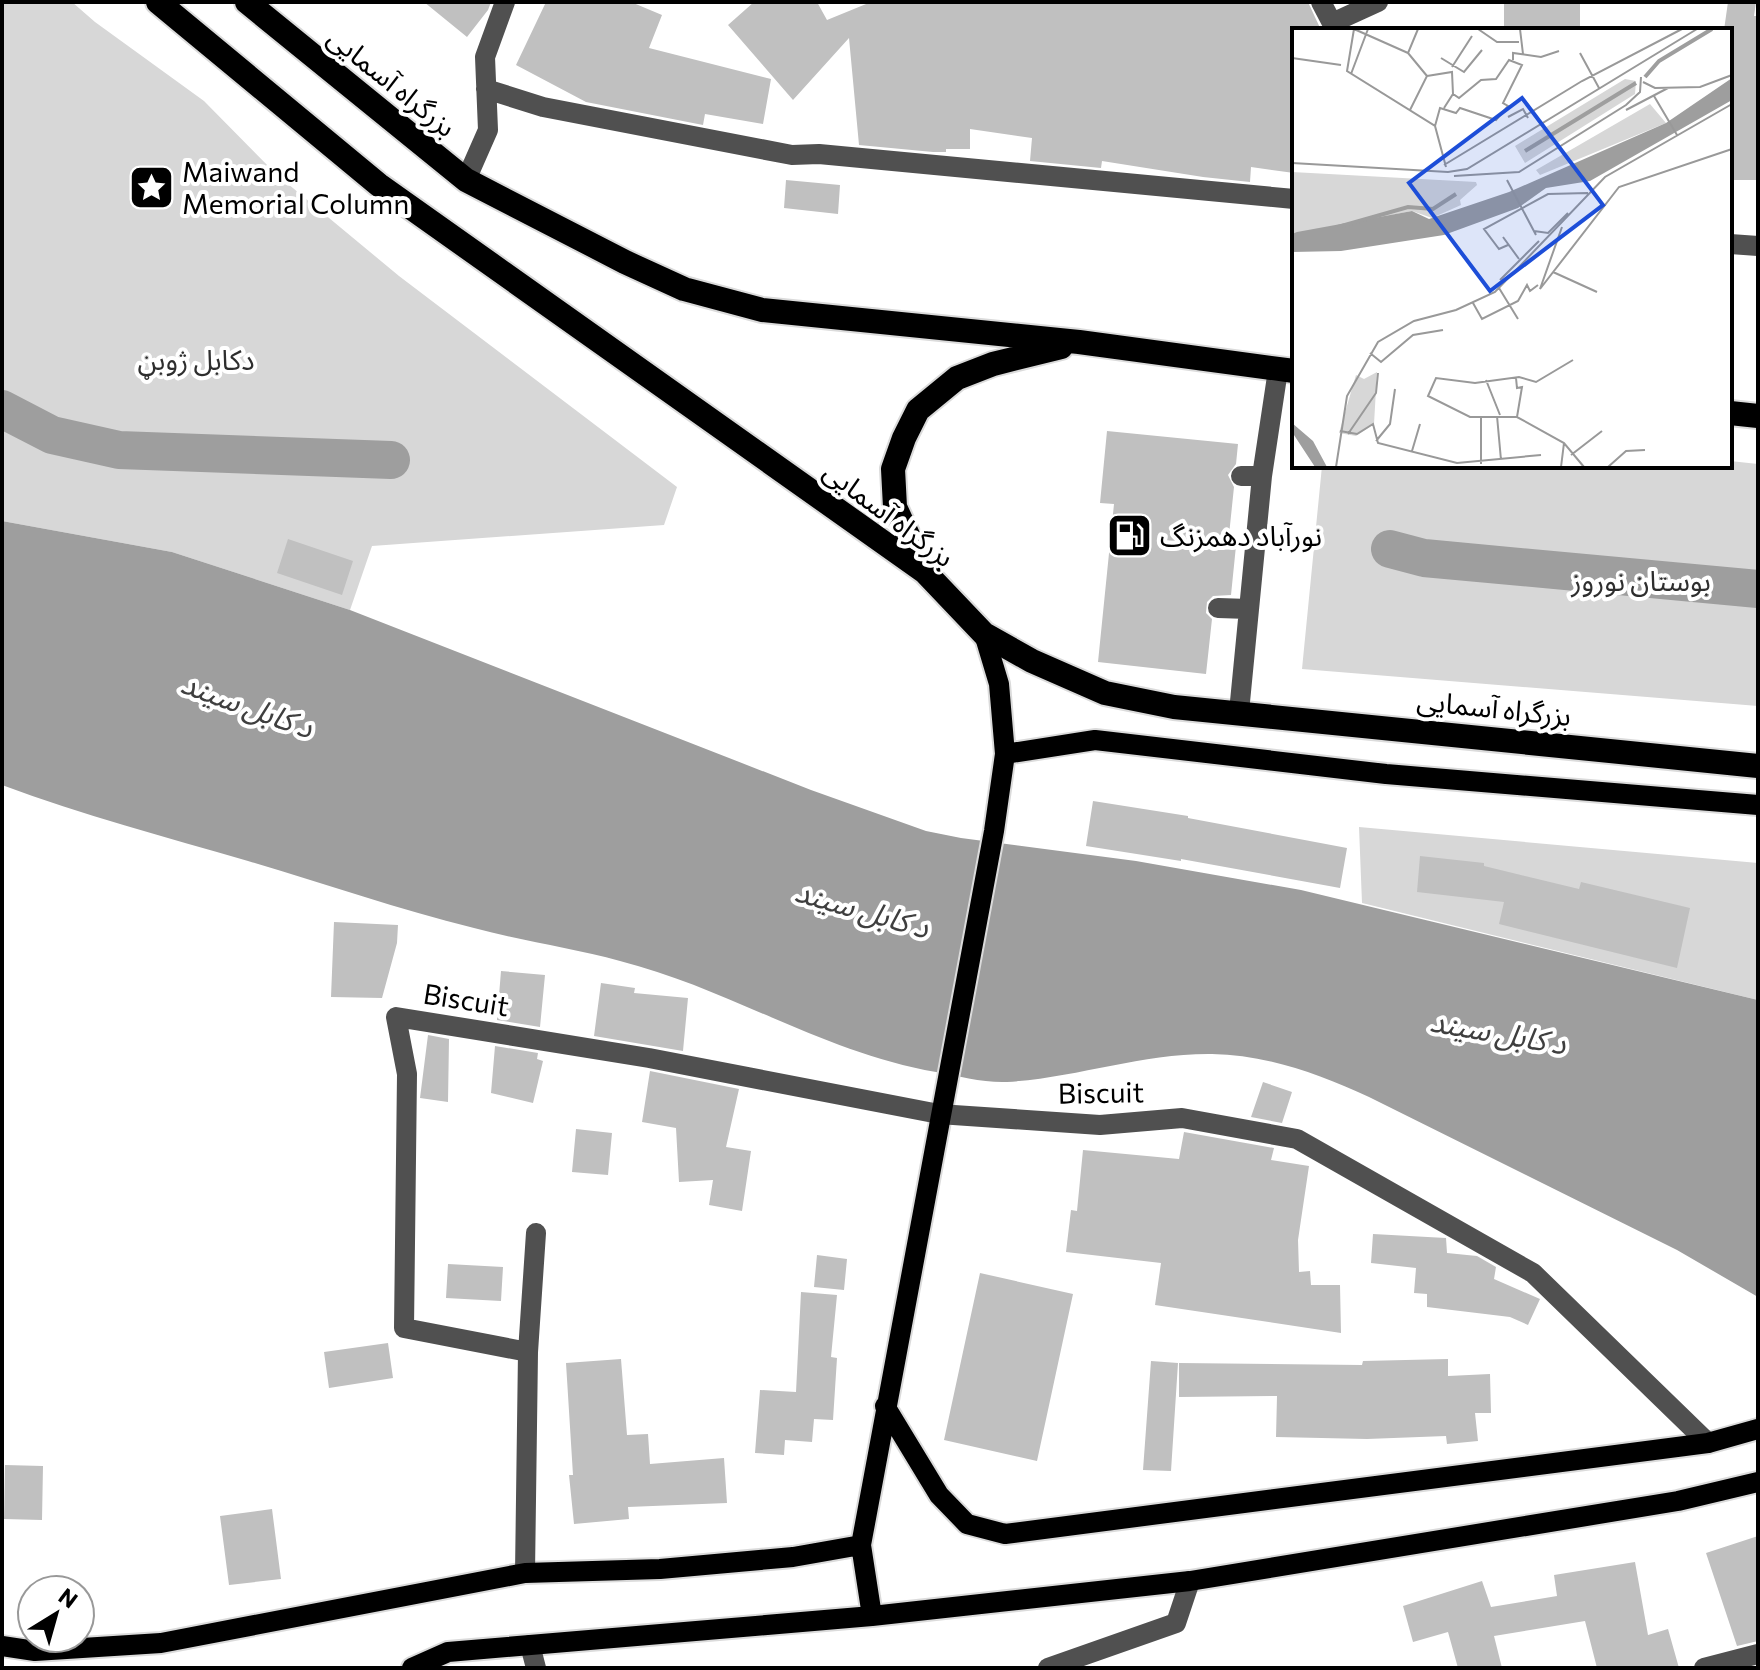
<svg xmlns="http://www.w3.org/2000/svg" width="1760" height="1670" font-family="Commissioner,'Noto Sans Arabic',sans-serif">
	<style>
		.green { fill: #d7d7d7 }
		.water { fill: #9e9e9e }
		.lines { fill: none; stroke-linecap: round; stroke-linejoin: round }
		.canal { stroke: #9e9e9e; stroke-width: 38 }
		.building { fill: #c0c0c0 }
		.major-casing { stroke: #dbdbdb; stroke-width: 24 }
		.highway-casing { stroke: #dbdbdb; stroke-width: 28 }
		.minor { stroke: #505050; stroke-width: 20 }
		.major { stroke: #000; stroke-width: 20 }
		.highway { stroke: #000; stroke-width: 24 }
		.labels { text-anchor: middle; stroke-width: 8; stroke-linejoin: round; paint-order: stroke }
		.street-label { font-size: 28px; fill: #000; stroke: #fff }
		.poi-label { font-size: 28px; fill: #000; stroke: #fff; text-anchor: start }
		.park-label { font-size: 28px; fill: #2e2e2e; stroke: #fff }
		.water-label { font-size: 30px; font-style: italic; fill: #3f3f3f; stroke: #fff }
		.inset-river { fill: none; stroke: #9e9e9e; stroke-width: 4 }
		.inset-road { fill: none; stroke: #999; stroke-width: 2 }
		.view { fill: #1d4ed8; fill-opacity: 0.15; stroke: #1d4ed8; stroke-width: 4 }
		.inset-edge { fill: none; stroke: #000; stroke-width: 4 }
	</style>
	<rect width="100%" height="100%" fill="#fff"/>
	<path class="green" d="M2 2H72L95 22 204 101 276 174 399 276 677 487 664 525 372 546 350 610 172 552 2 521Z
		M1730 461 1758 464V706L1302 669 1322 466H1730Z
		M1359 827 1758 863V1000L1362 903Z"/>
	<path class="water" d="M2 521 172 552 350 610 811 790 926 831 961 838 1136 861 1301 890 1758 1000V1297L1677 1250 1369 1097C1319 1074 1268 1055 1212 1054 1142 1053 1076 1078 1007 1082 984 1083 958 1076 936 1072 822 1052 730 989 620 961 572 948 522 941 474 928 397 909 323 883 248 861 165 837 83 815 2 785Z"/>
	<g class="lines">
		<path class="canal" d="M2 409 52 435 119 450 391 460
			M1390 549 1424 558 1758 589"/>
	</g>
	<path class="building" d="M424 2H491L488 10 467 37Z
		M546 2H631L662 15 649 48 771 79 763 124 705 114 703 125 586 102 516 65Z
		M754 2H817L827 20 871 2H1308L1321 30H1294V173L1251 167 1250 182 1203 177 1102 161 1101 168 1030 161 1032 138 970 129V149H946V152H933L859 145 849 38 793 100 728 25Z
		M1504 2H1580V30H1504Z
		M1728 2H1756L1754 16H1758V180H1730V30H1724Z
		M786 180 840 185 838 214 784 208Z
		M1107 431 1238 444 1236 464 1228 475 1234 487 1229 535 1237 536 1231 595 1213 596 1207 602 1206 613 1212 619 1206 674 1098 662 1114 504 1100 503Z
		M288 539 353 561 342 595 277 573Z
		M1093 801 1188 816V818L1347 848 1340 888 1181 859V861L1086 846Z
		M1420 856 1484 863V866L1579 889 1581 882 1690 908 1677 968 1499 924 1504 902 1417 892Z
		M334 922 398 925 397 943 382 998 331 997Z
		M501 971 545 975 540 1027 497 1020Z
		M601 983 635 988 634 993 688 998 683 1051 594 1036Z
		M428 1035 449 1039 448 1102 420 1098Z
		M495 1046 538 1053 537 1059 543 1061 533 1103 491 1093Z
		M650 1071 739 1089 726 1147 751 1151 742 1211 709 1205 713 1180 679 1182 676 1128 642 1122Z
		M1263 1082 1292 1092 1282 1123 1251 1117Z
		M576 1129 612 1133 608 1175 572 1172Z
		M1184 1132 1274 1148 1271 1160 1309 1166 1298 1240 1299 1272 1310 1271 1311 1285H1340L1341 1333 1155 1305 1161 1263 1066 1252 1071 1210 1077 1211 1083 1150 1179 1159Z
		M1373 1234 1446 1238 1447 1253 1477 1256 1496 1267 1494 1279 1540 1299 1528 1325 1510 1317 1427 1307V1294L1414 1293 1416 1268 1371 1263Z
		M817 1255 847 1259 844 1290 814 1287Z
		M448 1264 503 1267 501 1301 446 1298Z
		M980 1273 1073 1294 1037 1461 944 1440Z
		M801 1292 837 1295 831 1357 837 1358 833 1420 814 1419 812 1442 785 1440 784 1455 755 1453 760 1390 796 1392Z
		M388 1343 393 1378 329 1388 324 1352Z
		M621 1359 627 1435 648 1434 650 1464 724 1458 727 1503 628 1507 629 1519 574 1524 569 1475H573L566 1363Z
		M1448 1359V1376L1490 1374 1491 1413H1475L1478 1441 1447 1444 1446 1436 1367 1439 1276 1437 1277 1396 1179 1397V1363L1362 1365 1363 1361Z
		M1151 1361 1178 1363 1171 1471 1143 1470Z
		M5 1465 43 1466 42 1520 4 1519Z
		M272 1509 281 1579 229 1585 220 1516Z
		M1758 1536V1641L1737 1646 1706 1553Z
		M1635 1562 1648 1635 1668 1629 1679 1668H1597L1585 1621 1494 1636 1502 1668H1458L1448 1632 1413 1642 1403 1606 1482 1581 1491 1607 1557 1596 1554 1575Z"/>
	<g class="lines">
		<defs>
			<path id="major" d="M1005 754 1095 740 1386 774 1758 805
				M885 1406 939 1495 967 1524 1005 1534 1708 1443 1758 1429
				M872 1616 861 1545 994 831 1005 754 999 684 984 634
				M2 1646 35 1651 161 1643 525 1573 660 1569 793 1557 861 1545
				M412 1668 448 1652 872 1616 1190 1581 1678 1501 1758 1482"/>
			<path id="highway" d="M158 2 379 185 925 572 984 634 1032 661 1105 693 1174 707 1758 766
				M247 2 466 180 625 262 684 289 762 310 1079 342 1294 371
				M1730 413 1758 416
				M924 570 895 507 893 469 904 438 918 410 957 378 993 364 1061 347"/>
		</defs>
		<use href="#major" class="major-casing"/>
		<use href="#highway" class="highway-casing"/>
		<path class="minor" d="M1321 2 1332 23 1378 2
			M486 89 543 107 792 155 819 154 1294 199
			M466 180 488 130 485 57 505 2
			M1730 244 1758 246
			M1241 476H1262
			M1218 608 1249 609
			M1239 712 1262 476 1278 370
			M528 1352 404 1328 407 1074 396 1017 649 1058 939 1114 1100 1125 1182 1118 1297 1139 1533 1273 1708 1443
			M525 1573 528 1352 536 1233
			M530 1645 536 1668
			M1048 1668 1176 1623 1190 1581
			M1704 1668 1758 1654"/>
		<use href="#major" class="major"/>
		<use href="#highway" class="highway"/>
	</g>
	<defs>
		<symbol id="sight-square" viewBox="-11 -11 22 22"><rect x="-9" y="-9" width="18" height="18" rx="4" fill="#000" stroke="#fff"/><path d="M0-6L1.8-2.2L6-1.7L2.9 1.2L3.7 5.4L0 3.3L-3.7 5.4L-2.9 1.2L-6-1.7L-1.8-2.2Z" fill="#fff"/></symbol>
		<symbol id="fuel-square" viewBox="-11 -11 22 22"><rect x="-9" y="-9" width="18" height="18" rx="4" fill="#000" stroke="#fff"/><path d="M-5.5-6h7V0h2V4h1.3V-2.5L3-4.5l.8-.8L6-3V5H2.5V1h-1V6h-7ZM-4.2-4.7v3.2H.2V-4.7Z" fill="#fff"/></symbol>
	</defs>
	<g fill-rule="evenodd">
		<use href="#sight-square" x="126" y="162" width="51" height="51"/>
		<use href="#fuel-square" x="1104" y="510" width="51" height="51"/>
	</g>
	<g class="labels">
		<g class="street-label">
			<text transform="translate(392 82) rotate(39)" y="10">بزرگراه آسمایی</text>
			<text transform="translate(889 514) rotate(37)" y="10">بزرگراه آسمایی</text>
			<text transform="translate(1494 708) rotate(6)" y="10">بزرگراه آسمایی</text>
			<text transform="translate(466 1000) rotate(9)" y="10">Biscuit</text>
			<text transform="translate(1101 1093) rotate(-1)" y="10">Biscuit</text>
		</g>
		<g class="poi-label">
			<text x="182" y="182">Maiwand<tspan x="182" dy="32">Memorial Column</tspan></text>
			<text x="1160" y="546">نورآباد دهمزنگ</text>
		</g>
		<g class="park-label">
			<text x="196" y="370">دکابل ژوبڼ</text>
			<text x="1641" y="591">بوستان نوروز</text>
		</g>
		<g class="water-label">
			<text transform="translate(247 706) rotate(20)" y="10">د کابل سيند</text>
			<text transform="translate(862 910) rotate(16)" y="10">د کابل سيند</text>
			<text transform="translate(1498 1033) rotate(10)" y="10">د کابل سيند</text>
		</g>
	</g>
	<g transform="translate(1292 28)">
		<rect width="440" height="440" fill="#fff"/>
		<path d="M333 51 344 53 343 66 233 135 223 118ZM358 76 374 95 248 147 244 142ZM0 144 184 154 185 157 168 172 169 177 140 190 120 183 0 206ZM85 344 82 396 64 408 47 405 64 347 72 351Z" fill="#d7d7d7"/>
		<path d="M440 50V72L298 153 254 160 226 180 152 207 49 223 0 224V206L5 204 120 183 137 191 217 164 374 95ZM0 395 21 413 35 439H23L0 404Z" fill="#9e9e9e"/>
		<path class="inset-river" d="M353 49 367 33 420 1M233 123 344 55M46 199 116 179 141 181 164 166"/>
		<path class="inset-road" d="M62 1 55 43 143 98 154 139M62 1 116 25M186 1 205 14H227M228 1 231 26M288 25 307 60M0 30 49 37M149 30 172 44 190 22M221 32V25L249 29 267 23M160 39 180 8M59 46 76 1M135 48 160 44 161 66M351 54 363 60 408 59 440 47M362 68 385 107M118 82 135 48 116 25 126 1M334 82 376 60M216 89 231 81 236 90M143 98 148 80 164 85 168 80 204 92 216 78 211 75 230 37 217 32 204 51 189 52 167 70 161 66 152 80M0 135 156 144 175 141 405 1M152 137 290 53 390 1M162 148 227 144 334 77 348 64 349 49M215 152 244 207M270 199 248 261 327 159 440 121M242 203 256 205 276 185M211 209 227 231M216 217 207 221 192 201 256 166 296 165M261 244 305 264M208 252 247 213M207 260 226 291M181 275 190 291 226 273 235 257 238 263 246 257M78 325 89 334 121 307 151 302M281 332 244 354 227 349 183 355 144 350 136 368 178 389H225L272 415 292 439M224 350 225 360 230 359 225 389M194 352 208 387M205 388 209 432M48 403 65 406 81 396 86 415 165 435 249 427M56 406 84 365 86 345M84 413 98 396 103 361M120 423 128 396M279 427 310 403M189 436V390M44 439 55 368 86 314 122 293 164 282 203 264 313 149 440 76M269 439 272 415M316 439 334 423 353 422"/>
		<path class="view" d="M230 70 311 177 198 263 117 155Z"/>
		<rect width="440" height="440" class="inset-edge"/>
	</g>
	<rect width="1760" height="1670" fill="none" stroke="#000000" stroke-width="8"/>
	<g transform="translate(56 1614) rotate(37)"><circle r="38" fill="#ffffff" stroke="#999999" stroke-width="2"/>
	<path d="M0-6L14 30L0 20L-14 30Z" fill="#000000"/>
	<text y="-12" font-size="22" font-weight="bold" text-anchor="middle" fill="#000000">N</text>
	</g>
</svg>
